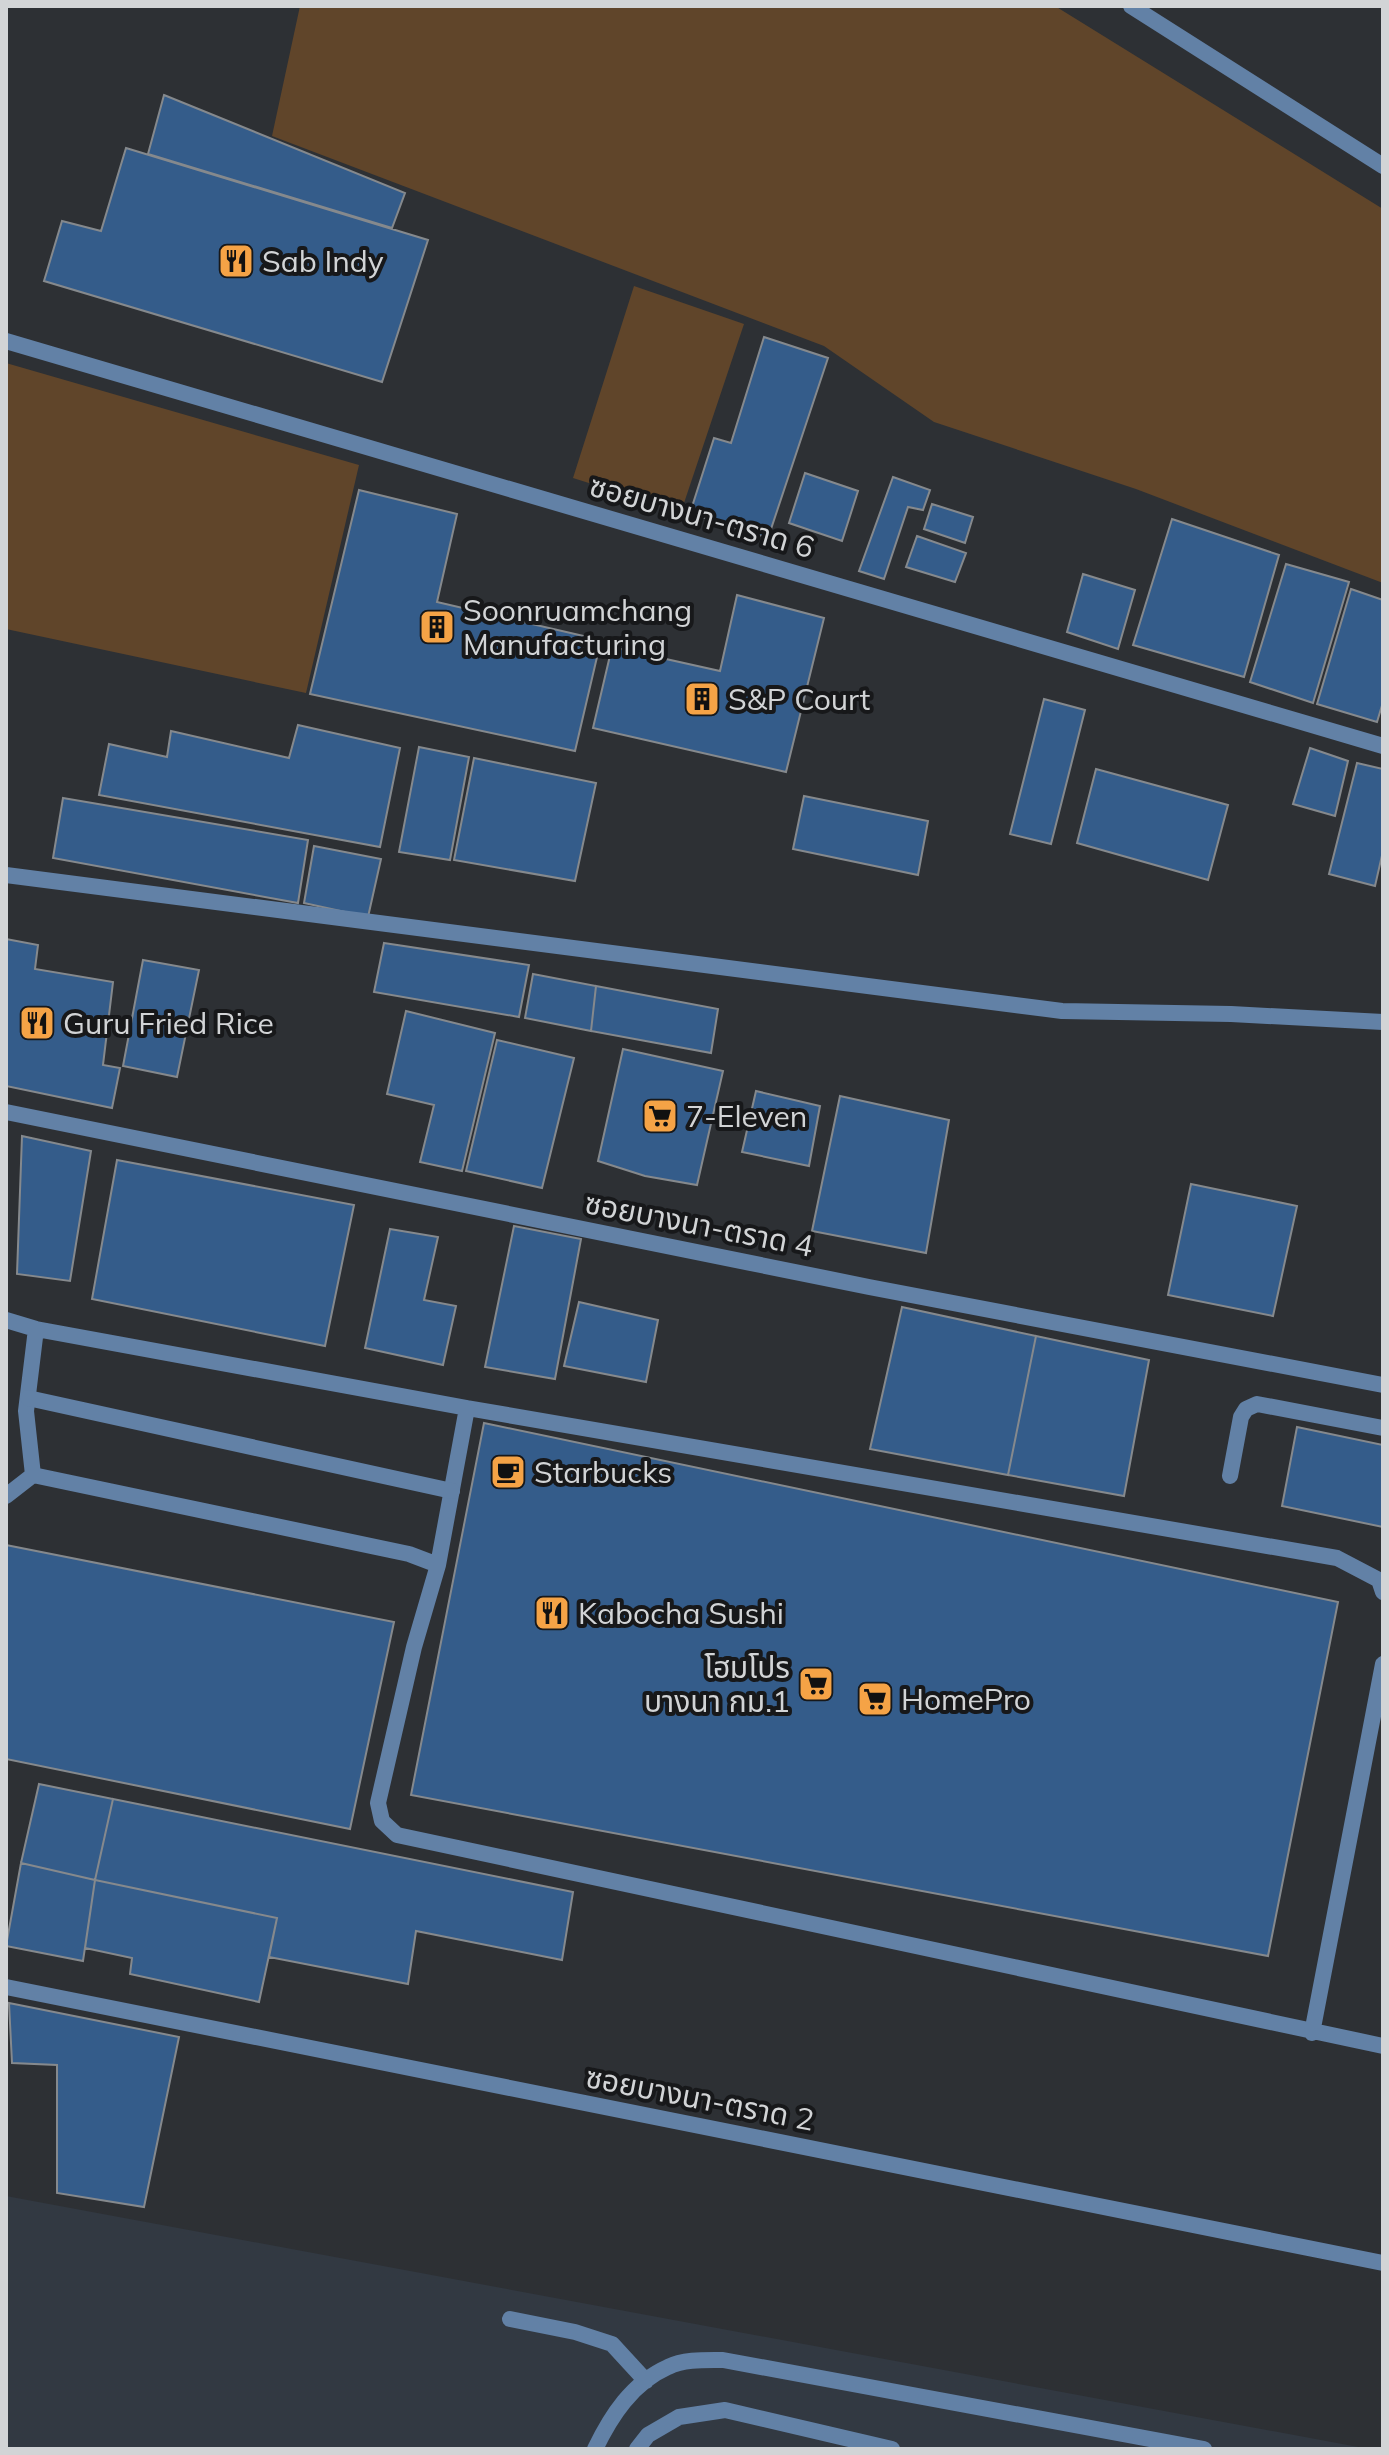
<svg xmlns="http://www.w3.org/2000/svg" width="1389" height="2455" font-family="Mulish,'Noto Sans Thai',sans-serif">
<rect width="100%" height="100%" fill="#2d3034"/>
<path fill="#323942" d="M6,2196L1369,2449H6Z"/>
<path fill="#60452a" d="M300,6H1055L1383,209V583L1136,489L934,422L824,346L272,136Z
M634,286L744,324L681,512L573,478Z
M6,363L359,465L306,693L6,629Z"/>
<path fill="#345c8a" stroke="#85898d" stroke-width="2" d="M164,95L405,193L392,228L148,154Z
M126,148L428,240L382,382L44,281L62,221L101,231Z
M764,337L828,358L768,538L690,513L714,438L731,443Z
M805,473L858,491L842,541L789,523Z
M893,477L930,490L923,510L908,507L884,579L859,571Z
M359,490L457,514L437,602L601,640L575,751L310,694Z
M932,504L973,517L965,543L924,529Z
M1172,519L1279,555L1244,677L1133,645Z
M917,536L966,553L955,582L906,567Z
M1286,564L1349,582L1313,703L1250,682Z
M1083,574L1135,590L1118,649L1067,632Z
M1351,589L1383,600V702L1377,722L1317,704Z
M737,595L824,618L786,772L593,728L612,647L720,671Z
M1044,699L1085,710L1051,844L1010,834Z
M298,725L400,748L380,847L99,795L109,744L167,757L171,731L289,758Z
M419,747L469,757L450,860L399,852Z
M1310,748L1348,761L1335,816L1293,804Z
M474,758L596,783L575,881L454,860Z
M1357,763L1383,769V851L1375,886L1329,874Z
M1096,769L1228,805L1208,880L1077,843Z
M804,796L928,821L918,875L793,849Z
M63,798L308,840L298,903L53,858Z
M314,846L381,859L368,917L304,903Z
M6,939L38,945L35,969L113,982L103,1065L120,1068L112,1108L6,1086Z
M384,943L529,965L519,1017L374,992Z
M143,960L199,970L177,1077L123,1066Z
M533,974L596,986L591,1031L525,1018Z
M596,986L718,1009L711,1053L591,1031Z
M406,1011L495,1033L462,1171L420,1162L434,1105L387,1094Z
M497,1040L574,1058L542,1188L466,1171Z
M623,1049L723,1071L697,1185L645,1176L598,1161Z
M756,1091L820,1106L809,1166L742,1152Z
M840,1096L949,1120L926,1253L812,1231Z
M22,1136L91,1151L70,1281L17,1274Z
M117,1160L354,1205L325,1346L92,1299Z
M1191,1184L1297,1206L1273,1316L1168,1295Z
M514,1226L581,1239L555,1379L485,1367Z
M390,1229L438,1237L424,1300L456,1306L443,1365L365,1348Z
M579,1302L658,1320L646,1382L564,1366Z
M902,1307L1036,1336L1008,1475L870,1449Z
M1036,1336L1149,1360L1124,1496L1008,1475Z
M484,1423L1338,1602L1268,1956L411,1795Z
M1297,1427L1383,1445V1527L1282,1506Z
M6,1545L394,1622L350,1829L6,1759Z
M39,1784L113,1799L95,1880L21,1863Z
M113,1799L573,1892L562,1960L416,1931L408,1984L269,1957L277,1918L95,1880Z
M21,1863L95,1880L83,1961L6,1946Z
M95,1880L277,1918L259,2002L130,1974L132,1958L85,1948Z
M9,2003L179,2037L144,2207L57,2193V2065L12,2063Z"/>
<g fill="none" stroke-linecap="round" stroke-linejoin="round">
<path stroke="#6281a6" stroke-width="16" d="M6,875L1062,1011L1231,1014L1383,1022
M6,1320L36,1329L467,1408L1337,1558L1379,1580L1383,1592
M467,1408L438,1565L414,1647L378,1803L382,1821L397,1835L1383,2046
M33,1475L26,1411L36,1329
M1230,1476L1241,1417L1246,1409L1257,1404L1383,1428
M6,1496L33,1475L409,1554L438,1565
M1312,2033L1383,1664
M510,2319L575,2332L612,2344L646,2381
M595,2449C611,2416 632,2383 668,2367C684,2359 705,2360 723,2360L1204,2449
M637,2449L648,2435L679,2417L725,2410L892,2449"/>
<path stroke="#6281a6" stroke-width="16" d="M1131,6L1383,166
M6,341L1383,746
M6,1112L869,1287L1383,1385
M28,1398L452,1491
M6,1987L1383,2263"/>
</g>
<defs>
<symbol id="restaurant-square" viewBox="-11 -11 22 22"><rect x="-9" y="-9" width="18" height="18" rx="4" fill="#f5a346" stroke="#17181a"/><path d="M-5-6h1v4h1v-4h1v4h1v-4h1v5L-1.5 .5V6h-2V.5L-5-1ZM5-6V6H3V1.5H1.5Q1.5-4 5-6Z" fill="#111"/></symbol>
<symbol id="building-square" viewBox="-11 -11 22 22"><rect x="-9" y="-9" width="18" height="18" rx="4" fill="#f5a346" stroke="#17181a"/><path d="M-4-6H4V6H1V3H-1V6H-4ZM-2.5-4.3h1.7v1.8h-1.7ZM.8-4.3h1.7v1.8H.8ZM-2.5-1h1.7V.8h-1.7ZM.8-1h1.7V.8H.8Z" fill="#111"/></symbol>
<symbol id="supermarket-square" viewBox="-11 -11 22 22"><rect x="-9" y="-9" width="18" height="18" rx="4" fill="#f5a346" stroke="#17181a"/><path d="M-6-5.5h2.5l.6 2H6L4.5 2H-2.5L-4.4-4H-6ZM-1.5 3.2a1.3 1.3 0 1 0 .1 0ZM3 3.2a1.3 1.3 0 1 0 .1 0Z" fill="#111"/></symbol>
<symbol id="cafe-square" viewBox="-11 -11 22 22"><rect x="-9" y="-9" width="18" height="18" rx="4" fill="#f5a346" stroke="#17181a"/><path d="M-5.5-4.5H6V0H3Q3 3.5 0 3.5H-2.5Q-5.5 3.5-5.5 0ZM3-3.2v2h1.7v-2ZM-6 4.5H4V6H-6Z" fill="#111"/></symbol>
</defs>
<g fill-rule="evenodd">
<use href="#restaurant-square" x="216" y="241" width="40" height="40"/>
<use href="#building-square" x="417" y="607" width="40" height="40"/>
<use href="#building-square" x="682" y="679" width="40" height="40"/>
<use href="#restaurant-square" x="17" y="1003" width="40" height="40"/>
<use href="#supermarket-square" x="640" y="1096" width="40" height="40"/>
<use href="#cafe-square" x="488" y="1452" width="40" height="40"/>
<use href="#restaurant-square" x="532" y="1593" width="40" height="40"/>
<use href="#supermarket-square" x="796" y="1664" width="40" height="40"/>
<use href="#supermarket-square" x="855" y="1679" width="40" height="40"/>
</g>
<g text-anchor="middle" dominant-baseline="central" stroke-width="8" stroke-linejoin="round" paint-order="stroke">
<g font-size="30" fill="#d2d4d6" stroke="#17181a" text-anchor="start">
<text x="262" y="261">Sab Indy</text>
<text x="463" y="610">Soonruamchang<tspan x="463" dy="34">Manufacturing</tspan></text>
<text x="728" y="699">S&amp;P Court</text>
<text x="63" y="1023">Guru Fried Rice</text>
<text x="686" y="1116">7-Eleven</text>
<text x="534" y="1472">Starbucks</text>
<text x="578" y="1613">Kabocha Sushi</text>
<text x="790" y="1667" text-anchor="end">โฮมโปร<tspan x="790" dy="34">บางนา กม.1</tspan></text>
<text x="901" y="1699">HomePro</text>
</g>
<g font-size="30" fill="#d2d4d6" stroke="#17181a">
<text transform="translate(702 516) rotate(16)">ซอยบางนา-ตราด 6</text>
<text transform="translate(699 1224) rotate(11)">ซอยบางนา-ตราด 4</text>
<text transform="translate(700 2098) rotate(11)">ซอยบางนา-ตราด 2</text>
</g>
</g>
<rect width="1389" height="2455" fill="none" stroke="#d2d4d6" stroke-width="16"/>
</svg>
